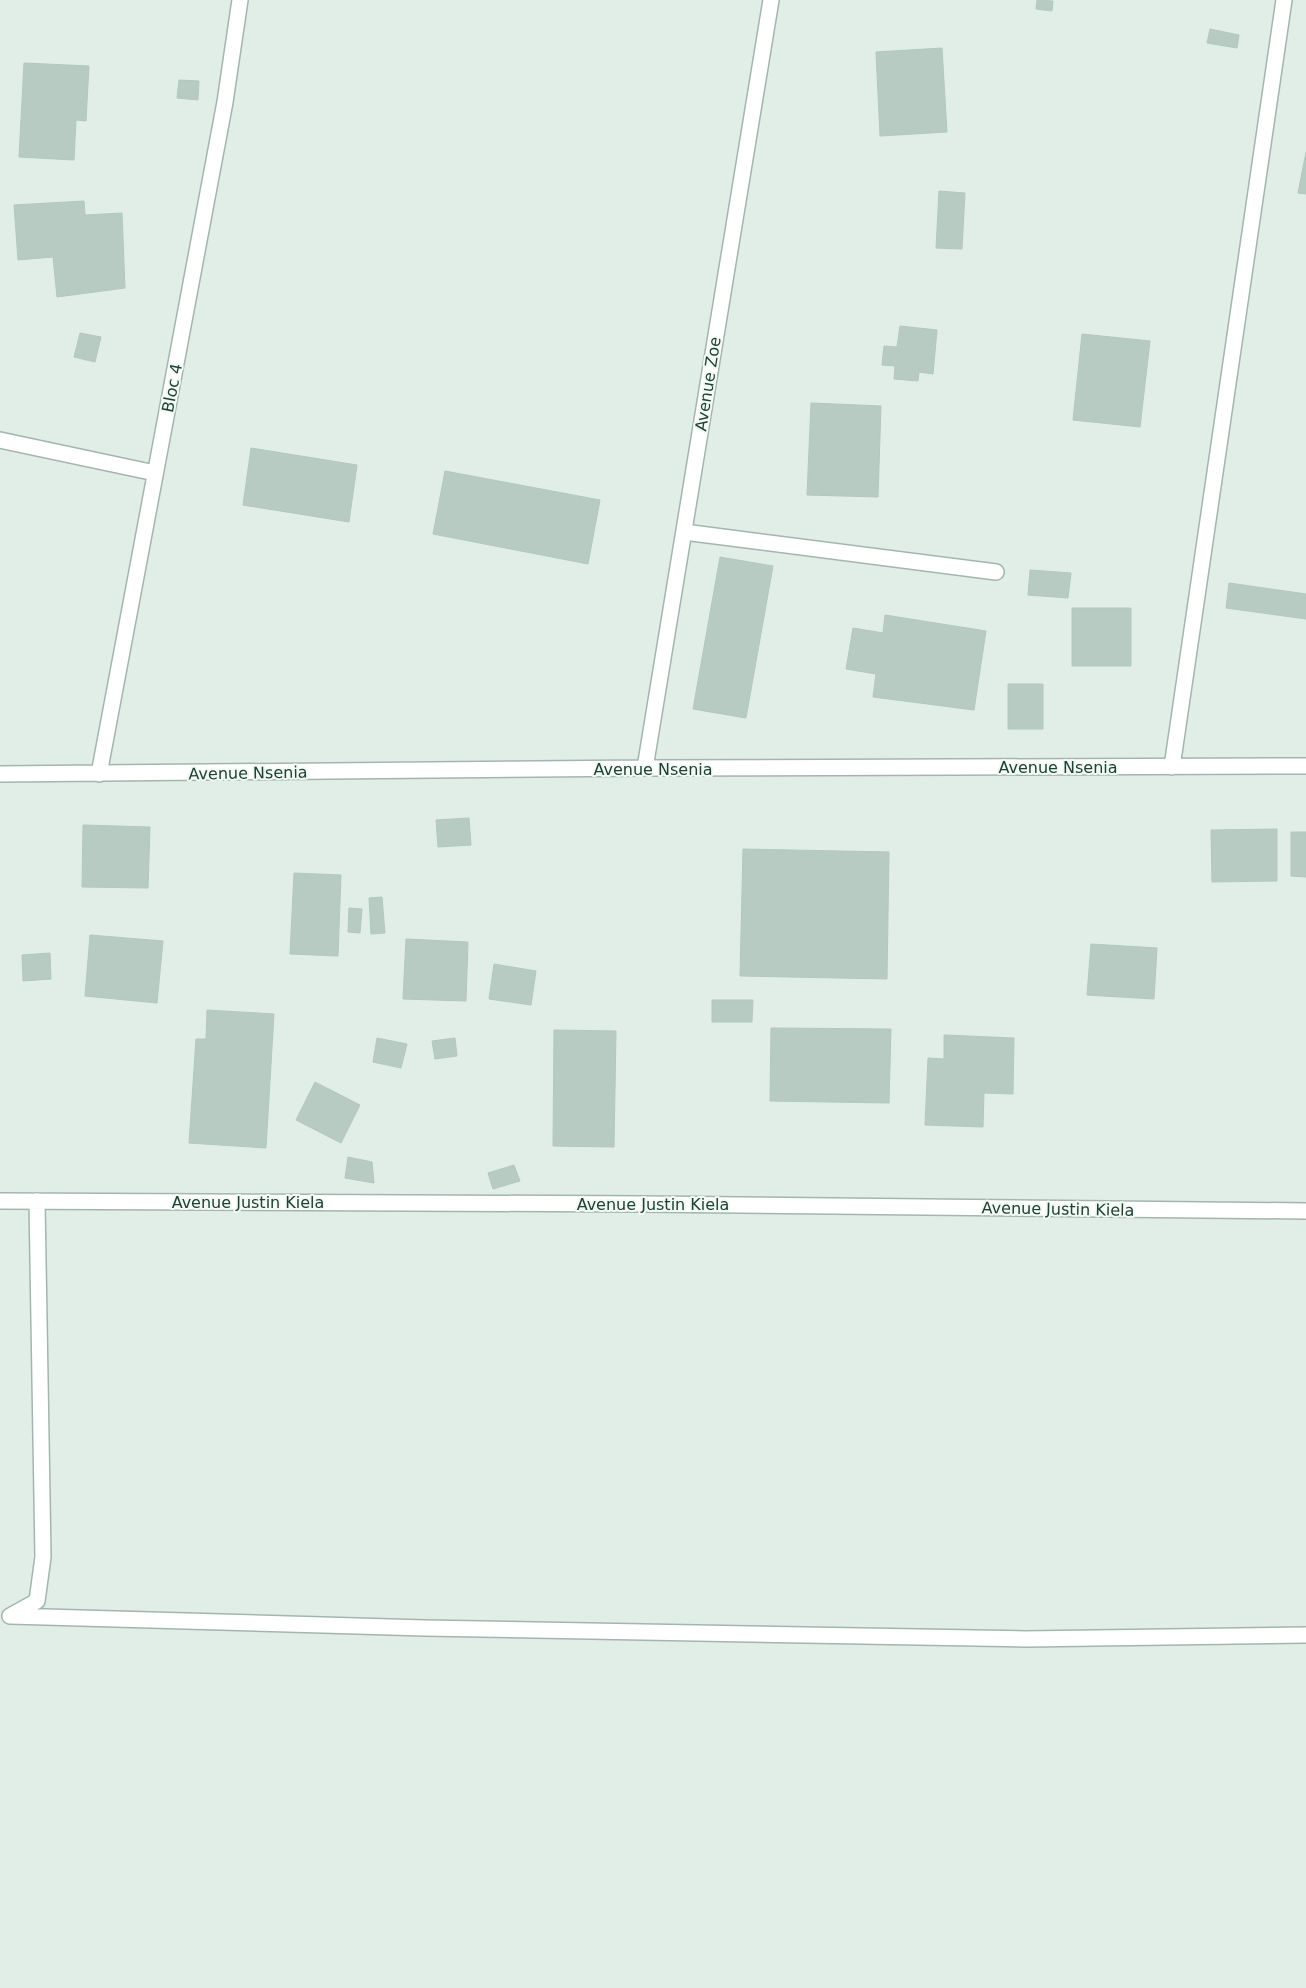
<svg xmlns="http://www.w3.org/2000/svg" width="1306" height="1988" font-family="'DejaVu Sans',sans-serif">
<rect width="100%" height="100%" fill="#e1ede7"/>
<path fill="#b8cbc3" stroke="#b2c8be" d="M1037,0L1053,1L1052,11L1036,9Z
M1210,29L1239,35L1237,48L1207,43Z
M942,48L947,132L880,136L876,52Z
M24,63L89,66L86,121L76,120L74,160L19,157Z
M179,80L199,81L198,100L177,98Z
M1306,152V194L1298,193Z
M939,191L965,193L962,249L936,248Z
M84,201L85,215L122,213L125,288L57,297L53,257L18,260L14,205Z
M900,326L937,330L933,374L919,372L918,381L894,379L895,366L882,365L884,346L897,347Z
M80,333L101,337L95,362L74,357Z
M1082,334L1150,341L1140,427L1073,420Z
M811,403L881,406L878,497L807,495Z
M251,448L357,465L349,522L243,505Z
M445,471L600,500L588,564L433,534Z
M720,557L773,566L746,718L693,709Z
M1030,570L1071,573L1068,598L1028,595Z
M1229,583L1306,594V619L1226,608Z
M1072,608H1131V666H1072Z
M885,615L986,631L974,710L873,697L876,674L846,669L853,628L883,633Z
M1008,684H1043V729H1008Z
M469,818L471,845L438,847L436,820Z
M83,825L150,827L148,888L82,887Z
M1277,829V881L1212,882L1211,830Z
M1291,832H1306V877L1291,876Z
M743,849L889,852L887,979L740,976Z
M294,873L341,875L338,956L290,954Z
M382,897L385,933L371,934L369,898Z
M349,908L362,909L360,933L348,932Z
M90,935L163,941L157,1003L85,996Z
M406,939L468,942L466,1001L403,999Z
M1091,944L1157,948L1154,999L1087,995Z
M50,953L51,979L23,981L22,955Z
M494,964L536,971L531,1005L489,999Z
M712,1000H753L752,1022H712Z
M207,1010L274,1014L266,1148L189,1143L196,1039H206Z
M771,1028L891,1029L889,1103L770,1101Z
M554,1030L616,1031L614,1147L553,1146Z
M944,1035L1014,1038L1013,1094L984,1093L983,1127L925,1125L928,1058L944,1059Z
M377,1038L407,1044L401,1068L373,1062Z
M455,1038L457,1056L435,1059L432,1041Z
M315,1082L360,1105L341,1143L296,1120Z
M348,1157L372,1162L374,1183L345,1178Z
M514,1165L520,1181L493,1189L488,1173Z"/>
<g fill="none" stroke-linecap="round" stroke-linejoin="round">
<defs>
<path id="street" d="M0,440L155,473
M684,532L996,572
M1172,767L1284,0
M645,768L771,0
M0,774L645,768L1306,766
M99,774L225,102L240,0
M0,1201L644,1204L1306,1211
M10,1616L425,1628L1025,1639L1306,1635
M10,1616L37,1601L43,1557L37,1201"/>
</defs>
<use href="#street" stroke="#a3b6ae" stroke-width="18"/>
<use href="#street" stroke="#fff" stroke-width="15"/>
</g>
<g text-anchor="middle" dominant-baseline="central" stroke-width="4" stroke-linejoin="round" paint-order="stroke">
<g font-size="16" fill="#1f4035" stroke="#f2f9f5">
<text transform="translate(708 384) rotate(-81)">Avenue Zoe</text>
<text transform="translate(172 388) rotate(-79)">Bloc 4</text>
<text x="1058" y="767">Avenue Nsenia</text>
<text x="653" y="769">Avenue Nsenia</text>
<text transform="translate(248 773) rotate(-1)">Avenue Nsenia</text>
<text x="248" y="1202">Avenue Justin Kiela</text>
<text x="653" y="1204">Avenue Justin Kiela</text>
<text transform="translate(1058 1209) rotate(1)">Avenue Justin Kiela</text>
</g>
</g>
</svg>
